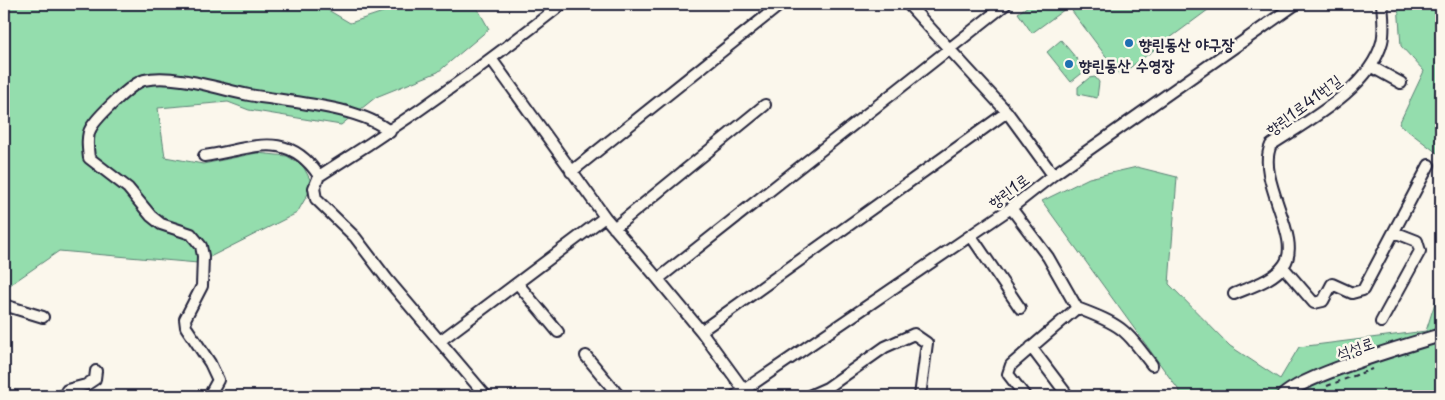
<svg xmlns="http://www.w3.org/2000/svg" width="1445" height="400" font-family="'Playpen Sans','Poor Story',sans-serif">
<rect width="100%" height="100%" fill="#fbf7ec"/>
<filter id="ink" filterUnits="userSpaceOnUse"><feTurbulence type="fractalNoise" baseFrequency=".02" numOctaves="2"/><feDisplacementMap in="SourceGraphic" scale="10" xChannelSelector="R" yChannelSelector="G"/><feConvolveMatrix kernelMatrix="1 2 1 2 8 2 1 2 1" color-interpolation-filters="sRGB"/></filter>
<g filter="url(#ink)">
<path fill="#94ddad" stroke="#5b8074" d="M4,4H318L350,23L407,4H475L489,29L438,72L376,97L341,125L249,110L228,102L158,108L165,157L203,164L257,153L287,156L303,166L313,185L297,213L198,263L59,251L4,289Z
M1031,4H1072L1032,33L1018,13Z
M1082,4H1216L1120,75L1072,11Z
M1398,4H1441V156L1399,124L1424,71L1401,46Z
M1061,40L1086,70L1071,82L1047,52Z
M1095,77L1099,82L1097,98L1078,94V87L1089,78Z
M1137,167L1177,177L1169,284L1230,346L1280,379L1299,347L1426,331L1441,284L1439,216L1441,212V396H1183L1042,201L1089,178Z"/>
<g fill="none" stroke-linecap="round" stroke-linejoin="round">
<defs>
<path id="minor" d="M908,4L1007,112L1053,175
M492,60L605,217L658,279
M1372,67L1401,83
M204,156C249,150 287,127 319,176
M571,172L781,4
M1011,208L1048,257L1077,308L1011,365L1008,374L1025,396
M614,228L765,105
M971,236L1020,308
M1283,267L1314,303L1323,301L1332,284L1352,293L1363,290L1429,165
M518,284L558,332
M1234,294C1250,287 1274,280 1284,265C1304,239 1255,179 1271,145C1309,120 1370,88 1382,42C1385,30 1383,16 1382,4
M4,305L43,317
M1077,308C1122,325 1124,328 1152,365
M1381,322L1420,251L1417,241L1394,232
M701,331L1007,112
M440,341L605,217
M1031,347L1068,396
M586,356L619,396
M64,396L67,390L86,385L95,379L96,371
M209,396L218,380L210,363L186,327L185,319L202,286L203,256L201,246L191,234L161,224L151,216L128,188L89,158C88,149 86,136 91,128C97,117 132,83 144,80C173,73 219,89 249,95C287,102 361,106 390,132
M486,396L387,279L355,237L316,199L314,188L319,176C404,123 484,66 562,4
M735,396L1011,208L1053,175L1296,4
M751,396L744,390L701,331L658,279L1006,4
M809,396L827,388L885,347L914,334L927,343L920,396"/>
<path id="tertiary" d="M1283,396C1304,375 1408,345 1441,335"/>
</defs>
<use href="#minor" stroke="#22223b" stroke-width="14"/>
<use href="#tertiary" stroke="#22223b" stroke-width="16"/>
<path stroke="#22223b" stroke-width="2" stroke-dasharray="5 4" stroke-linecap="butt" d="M1327,386L1372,369"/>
<use href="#minor" stroke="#fbf7ec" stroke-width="10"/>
<use href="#tertiary" stroke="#fbf7ec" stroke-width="12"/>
</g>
</g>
<g fill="#1f6fb2" stroke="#fbf7ec" stroke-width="2">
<circle cx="1129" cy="43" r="5"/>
<circle cx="1069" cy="64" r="5"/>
</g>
<g text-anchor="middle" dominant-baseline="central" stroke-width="5" stroke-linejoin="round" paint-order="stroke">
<g font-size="16" font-weight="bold" fill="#22223b" stroke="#fbf7ec" text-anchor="start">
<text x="1139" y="43">향린동산 야구장</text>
<text x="1079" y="64">향린동산 수영장</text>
</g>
<g font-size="16" fill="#22223b" stroke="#fbf7ec">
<text transform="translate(1303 104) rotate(-37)">향린1로41번길</text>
<text transform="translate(1008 190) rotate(-37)">향린1로</text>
<text transform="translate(1355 347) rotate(-19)">석성로</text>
</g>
</g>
<rect width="1445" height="400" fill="none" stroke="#fbf7ec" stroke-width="20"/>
<rect x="10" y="10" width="1425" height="380" fill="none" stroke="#22223b" stroke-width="2" filter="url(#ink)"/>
</svg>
